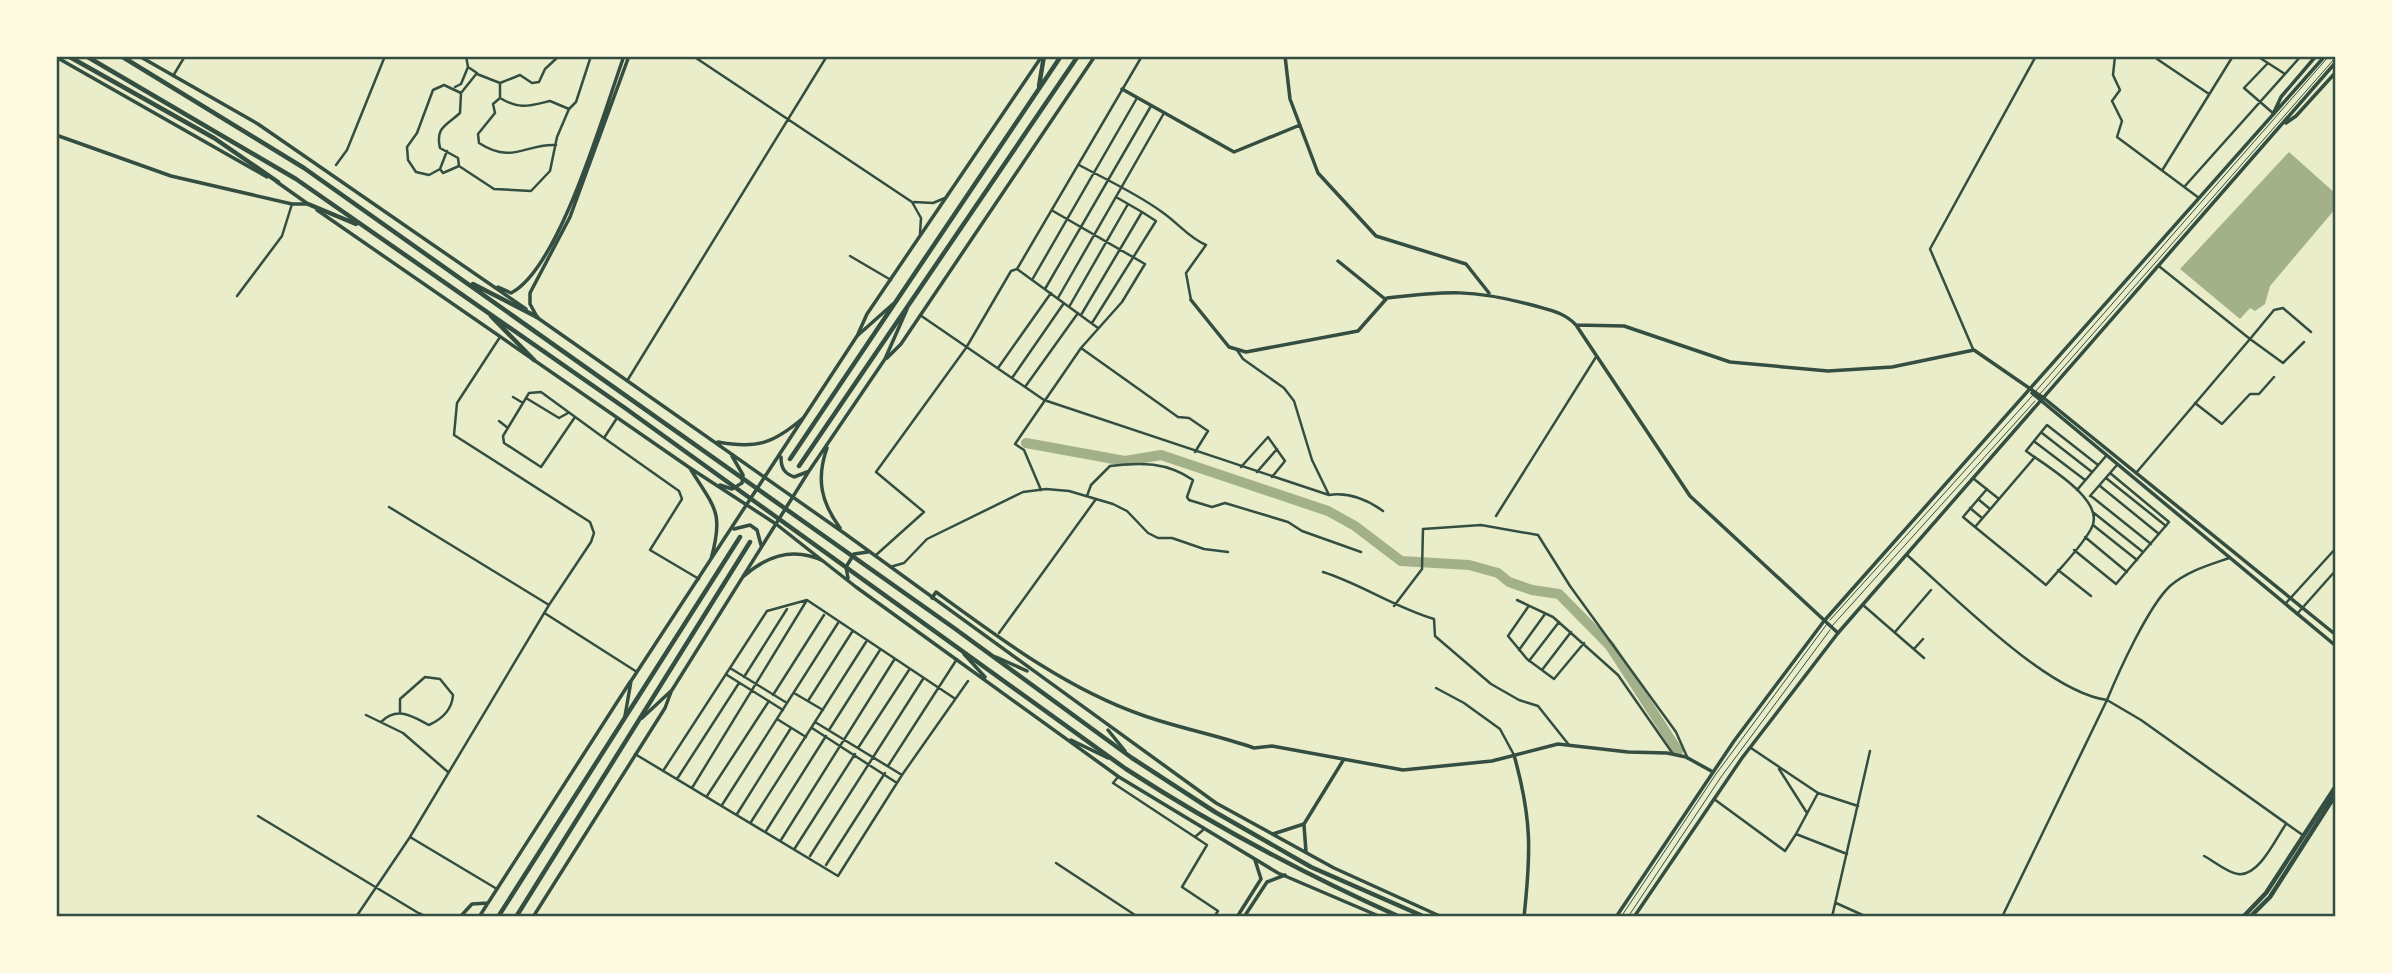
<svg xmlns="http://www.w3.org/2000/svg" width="2392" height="973" font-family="Poppins,sans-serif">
<rect width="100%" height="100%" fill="#e9edc9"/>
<path fill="#a3b18a" d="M2289,152L2336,194V208L2270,286L2265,304L2255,311L2250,308L2240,319L2180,269Z"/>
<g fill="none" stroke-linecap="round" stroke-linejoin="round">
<path stroke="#a3b18a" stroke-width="10" d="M1026,443L1125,461L1161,455L1328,511L1355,526L1401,561L1469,565L1498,573L1509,582L1532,590L1559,594L1610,646L1678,751"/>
<path stroke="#344e41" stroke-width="1" d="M2036,391L2329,56
M2040,394L2336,57
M1830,620L2033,395
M1832,626L2035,401
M1621,917L1716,774L1827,624
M1628,917L1721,777L1830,630"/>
<path stroke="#344e41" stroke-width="2.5" d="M466,56L468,67L477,73L461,93L460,113C447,125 435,127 440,148L458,158L459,166L494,189L531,191L550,171L557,137L569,109L576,102L591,56
M693,56L912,202L921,218L920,234
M2115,56L2113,75L2120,90L2112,101L2122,121L2117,137L2199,198
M2257,56L2285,74
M2157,59L2209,94
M2268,63L2244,88L2274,114
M477,74L500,83L520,75L532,83L539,82L545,69L559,56
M173,76L185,56
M500,83V98C520,110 529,106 550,101L569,109
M455,87L461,84L468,67
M500,98L493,104L495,113L478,134L479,143C513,165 526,143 556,145
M447,151L440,169L429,175L416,172L408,160L407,147L417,133L433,90L444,85L461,93
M336,165L347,150L385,56
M1079,165C1107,180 1136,193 1162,212C1178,223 1189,238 1206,245L1186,273L1191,300
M440,169L443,173L459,166
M2163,169L2233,56
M2185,186L2301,56
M914,202L933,203L945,198
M850,256L891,280
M2160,267L2250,339L2274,310L2283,308L2311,332
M1017,269L1098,328
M1032,280L1137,98
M1045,289L1151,106
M237,296L282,236L292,204
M1058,298L1164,113
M1069,307L1128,204
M920,315L1044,400L1329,495C1349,492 1366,499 1383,511
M1081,315L1142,212L1116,197
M1092,323L1156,221L1142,212
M500,337L457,403L454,435L590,522L594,533L591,542L549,605
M1081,348L1178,417L1189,418L1208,431L1195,452
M1973,349L1930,249L2036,56
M1237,350L1243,359L1284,388L1294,401L1312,460L1329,495
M998,368L1051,293
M1012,378L1064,303
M627,381L827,56
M1025,387L1078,313
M513,397L523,403
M526,398L559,418L568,413
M2195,403L2222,424L2250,394H2259L2274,377
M575,417L541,467L504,443L503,436L529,393L541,392L604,438
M617,418L604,438L679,491L682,499L650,550L699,579
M499,421L508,428
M2042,433L2092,472
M2035,442L2085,480
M2035,457L1975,527L2046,585C2061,567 2080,549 2091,529C2108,501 2046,466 2026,451L2047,425L2098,465
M1241,467L1268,437L1285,461L1272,477
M1257,472L1277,449
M2136,473L2250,339L2283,363L2304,342
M2106,478L2166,526
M1974,479L1999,499
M2100,486L2159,534
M1041,490L1024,450L1015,444L1081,348L1122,302L1145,264L1053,211
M2077,490L2106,456
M1087,496L1091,485L1110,466C1141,462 1167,462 1193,480L1187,497L1189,500L1212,507L1225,503L1288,522L1302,531L1361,552
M2090,496L2117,465
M2091,496L2151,544
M1978,499L1990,509
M1970,508L1982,518
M2094,513L2143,552
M1496,516L1596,357
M2093,525L2137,560
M1975,527L1963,517L1987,489
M2085,537L2127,572
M2074,550L2116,584L2169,522L2110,473
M876,555L924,512L876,472L966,348L1011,271L1017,269L1142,56
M1907,555C1955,597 2047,692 2107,700C2119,671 2148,607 2170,586C2187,571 2209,565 2229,558
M890,567L904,563L927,539L1023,492L1046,489L1069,491L1113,504L1127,511L1148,533L1158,538H1172L1204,549L1228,552
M2058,570L2091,596
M1323,572C1361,584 1394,607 1434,619L1435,636L1491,684L1519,700L1538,706L1569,745
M1517,600L1553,617L1618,675L1673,754
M2286,603L2336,548
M1863,605L1924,658
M1394,606L1422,569L1423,529L1481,525L1538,535L1570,586L1676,732L1688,759
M1528,607L1508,636L1527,659L1554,679L1584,643
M546,614L637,672
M2297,614L2336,570
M1895,632L1931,590
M999,633L1096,499
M1914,649L1923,639
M1519,650L1545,614
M1529,661L1559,622
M730,668L787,703
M1542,670L1571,632
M727,675L783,710
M744,677L787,609
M1436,688L1464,703L1500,729L1514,755
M794,693L823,710
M773,695L824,615
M808,701L852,632
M366,715L403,733L448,772
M777,719L806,737
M381,722C397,706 412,716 429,725C442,719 452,710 453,695L440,679L425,677L400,699V712
M815,722L902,775
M812,728L897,783
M829,730L880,650
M858,748L909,670
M1751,748L1818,793L1858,806
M635,754L838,876L902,775L968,681
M888,766L957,659
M1779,769L1807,813
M663,771L767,611L807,600L954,698
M1118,777L1113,783L1207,845L1182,887L1218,911L1214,917
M677,779L739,683
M692,788L807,600
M1818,793L1796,834L1847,854
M707,796L769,701
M1714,799L1785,851L1796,834
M722,805L838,623
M737,814L791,728
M258,816L420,914
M751,822L866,642
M766,831L826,736
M410,837L497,889
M1195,837L1203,830
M781,840L894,660
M795,848L855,754
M810,856L923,679
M2204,856C2214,861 2227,873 2238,874C2259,877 2276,838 2286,824
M1056,863L1138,917
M826,865L885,773
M1836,903L1867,917
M356,917L410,837L549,605L389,507
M1832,917L1870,751
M2002,917L2107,700L2141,720L2304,836"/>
<path stroke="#344e41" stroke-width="3.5" d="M1285,56L1290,99L1318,173L1376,236L1466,264L1489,293
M1122,89L1234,152L1300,125
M56,135L171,176L292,204H306
M1338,261L1385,299
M1191,300L1229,347L1246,352L1358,331L1387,298C1448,291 1472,289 1532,305C1549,310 1564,312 1576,325L1690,496L1838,633
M1576,325L1624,326L1730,362L1828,371L1892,367L1974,350L2045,399L2336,635
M858,334L867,314L1042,56
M887,358L901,344L1095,56
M2032,393L2336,646
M932,598L936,592C999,638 1067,689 1142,715C1178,728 1217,735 1254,748L1272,746L1403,770L1492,761L1558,744L1628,752L1667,753L1686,757L1713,772
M1514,755C1532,819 1531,852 1524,917
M1304,825L1306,852
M1273,834L1304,824L1344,759
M420,914L426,917
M460,917L472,904L488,903
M479,917L630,682
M533,917L665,708L671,692
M1237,917L1261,879L1255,860
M1244,917L1267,882L1285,875"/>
<path stroke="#344e41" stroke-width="3.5" d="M139,56L258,124L526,309
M56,57L267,177
M2274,112L2281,97L2316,56
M2286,123L2296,116L2336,72
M277,182L308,204
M317,210L690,468L776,524L856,587L1119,777L1278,873L1381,917
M498,287L511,293C560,268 604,111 624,56
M536,315L530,304V293L570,217L629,56
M535,316L844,533L1216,803L1334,868L1442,917
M718,442C756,449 773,444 803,418
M827,448C816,479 821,502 840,528
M781,457C781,468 784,473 794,477L807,472
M691,470C715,508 724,513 711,559
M720,485L732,489L742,483L743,475L732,456
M734,529L750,525L757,530L761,545
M744,576C768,555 794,547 823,561
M848,578L846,567L854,554L868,552
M964,654L985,677
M996,657L1027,671
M625,716L631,681L857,336L893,304
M642,718L672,690L809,471L885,359L907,309
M1108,730L1125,751
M1071,740L1108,758
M1616,917L1734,741L1824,621L2325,56
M1634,917L1742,758L1838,633L2336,62"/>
<path stroke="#344e41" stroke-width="4.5" d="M2243,917L2266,893L2336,786
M2250,917L2270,897L2336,794"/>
<path stroke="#344e41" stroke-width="4.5" d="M68,56L214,138L278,182
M86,56L296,179L625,408L1126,769C1214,826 1304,874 1400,917
M121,56L304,168L954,628L1132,758L1215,812L1311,867L1425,917
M1039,86L1044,56
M308,204L356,224
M473,284L537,317
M491,316L534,360
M790,459L1061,56
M799,466L1078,56
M498,917L740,537
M516,917L750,542"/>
</g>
<rect width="2392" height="973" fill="none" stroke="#fefae0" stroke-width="116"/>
<rect x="58" y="58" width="2276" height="857" fill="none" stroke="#344e41" stroke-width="2.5"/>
</svg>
